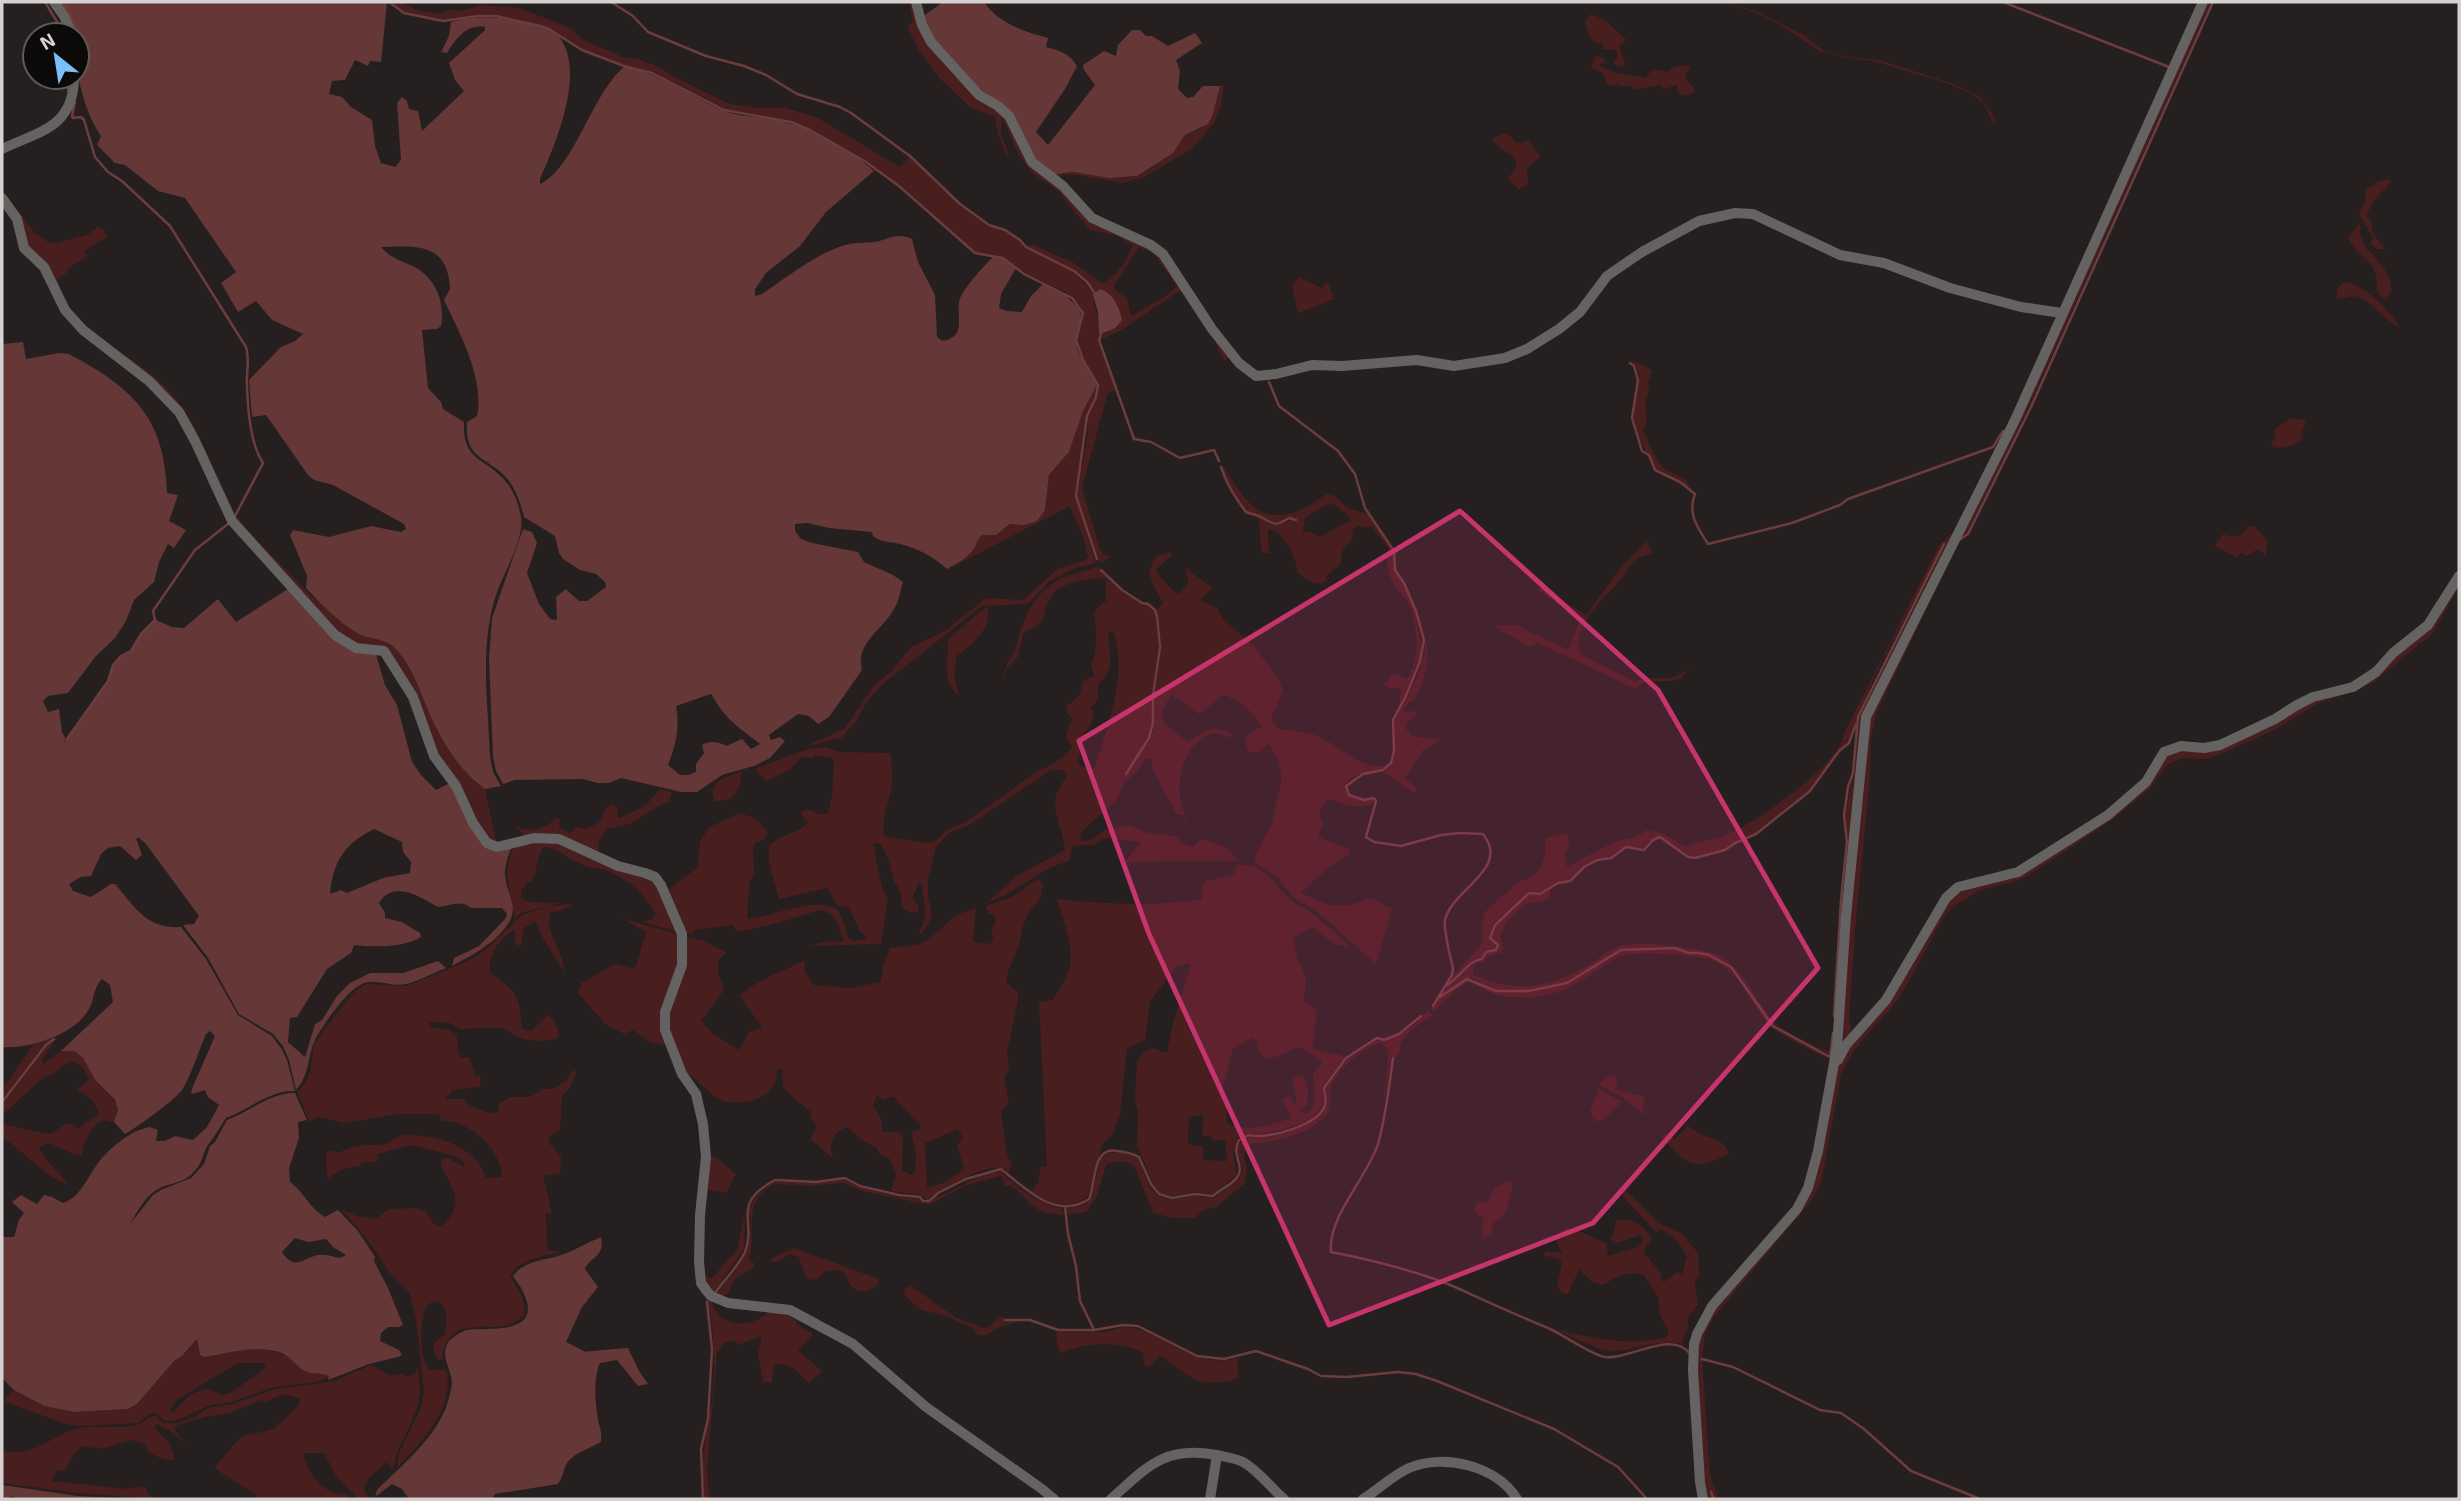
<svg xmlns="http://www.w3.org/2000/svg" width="2461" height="1501" font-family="'Exo 2',sans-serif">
<rect width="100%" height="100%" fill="#251f1f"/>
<path fill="#481e1f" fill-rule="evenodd" d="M390,2H401L416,10L441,14L450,9L460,11L482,5L520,8L568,27L585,41L623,57L638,59L659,67L677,78L730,104L760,108H786L816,117L900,167L909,157L959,205L988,226L1004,231L1019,240L1025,248L1074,272L1094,294V305L1098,317V340L1116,390L1108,393L1082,487L1100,550L1103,554L1111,557L1100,563L1077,496L1087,438L1088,417L1097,397L1099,384L1084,360L1077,340L1084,313L1079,304L1065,292L1024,273L1004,257L976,252L900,185L866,162L811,129L774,118L724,109L653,72L624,65L583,49L550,29L540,25L496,15H478L443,20L405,12Z
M909,2H914L1076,205L1157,251L1233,357L1224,360C1218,352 1217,342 1211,334C1201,321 1192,307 1182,292L1176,293L1120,331L1100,340L1101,335L1107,333L1121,314L1109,294L1099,289L1095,292L1075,271L1026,246L1034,245L1074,263L1102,283C1117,278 1127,259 1133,245L1115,235L1090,230L1057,190L1032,173L1018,154L1005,123L1002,119L1001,134L1009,154L1006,155L998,134L995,117L970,107L939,78L918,49L907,26L913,22ZM1139,247L1153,253L1177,286L1166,296L1131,316L1127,299L1115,289L1114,285Z
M1721,2L1757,11L1807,37L1824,51L1850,57L1880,60L1954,84L1979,96L1993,115L1995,123H1993L1984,104L1974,95L1946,83L1873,61L1849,58L1819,51L1779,24L1759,14Z
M2206,2H2211L2029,406L1967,533L1959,540L1876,714L1871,739L1870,777L1855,931L1849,1019L1852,1034L1839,1048L1866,726L1987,481Z
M1591,14C1608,19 1614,30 1627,40L1619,45L1625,64L1624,67H1619L1613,63L1618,56L1616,50L1603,49V44C1590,43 1587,32 1585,21Z
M1595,56L1605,58L1604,64L1601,63L1600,66L1618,73L1645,78L1653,69L1668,72L1674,67L1688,65L1690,68C1680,85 1690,77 1695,91C1689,97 1684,97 1678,93L1677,85L1664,89L1660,85L1635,90L1631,86H1620L1618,83L1611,86L1607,84L1603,74L1591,67Z
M1224,85L1220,108L1215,122L1205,134L1190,150L1144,177L1123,183L1076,175H1064L1057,179L1050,175L1074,172L1125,178L1137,176L1173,153L1185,135L1202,128L1213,114L1220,86Z
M1507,133L1517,143L1525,142L1527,139L1541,156L1527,168L1528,184L1519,190L1508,178L1516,168V161C1509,152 1498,148 1493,141L1494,137Z
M2386,179L2392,181L2374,200L2366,216L2371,221L2372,232L2385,249H2377L2370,243L2373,238L2359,214L2366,199L2365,190L2379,181Z
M2,189L34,232L48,242L56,243L87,235L98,227L104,230L107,237L84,251L87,257L67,269L68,272L57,279C60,288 63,297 67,304C91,341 142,359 170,392C190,414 202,441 213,467L212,472L189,424L75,319L32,254L2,195Z
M2359,223L2361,228L2359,234L2363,238L2362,242L2384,268L2389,277L2392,290L2386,300L2377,293C2379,257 2360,262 2348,238Z
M1299,277L1322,288L1328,282L1334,299L1298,313L1292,286Z
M2343,282C2364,283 2389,310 2400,327C2384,322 2375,303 2358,297C2350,294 2344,300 2336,298L2338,288Z
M1631,362C1639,362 1647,365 1652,372L1648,382C1650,390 1648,392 1646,400C1644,411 1650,419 1643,429C1648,442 1653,455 1662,466C1671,477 1685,471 1692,490L1681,481L1656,468C1647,452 1637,439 1634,419C1631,400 1649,376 1631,362Z
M1097,385L1096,396L1086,416L1085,437L1075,496L1096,563L1073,569L1050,581L1028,604L982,606L883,684L868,700L855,723L841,738L804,747L844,729L875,684L891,672L911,647L945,631L983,600L989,598L1023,600L1057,569L1085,560L1088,557L1084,539L1070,506L954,566L974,549L977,539L982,534L996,535L1010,524L1024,525L1037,520L1045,510L1049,475L1069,452L1083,411Z
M2291,418L2306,420L2301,436L2304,439C2295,445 2284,449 2273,447L2271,442L2276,437L2274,430Z
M1997,447L1998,450L1984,480L1865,716L1844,915L1836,1047L1821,1114L1830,1059C1820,1056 1777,1033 1770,1026C1750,1004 1737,965 1705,958C1691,955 1630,951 1620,956C1598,968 1576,988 1551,994C1533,999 1505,999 1487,991C1480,989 1476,984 1468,982L1457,989L1434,1011L1430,1008L1452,989L1467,980H1472L1496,992H1530L1567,984L1622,951L1675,949L1688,953L1708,956L1726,965L1773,1026L1831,1057L1835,1025L1843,900L1849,849L1845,815L1854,773L1859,718L1945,545L1944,544L1876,673L1848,742L1838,750L1810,790L1755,833L1739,839L1724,849L1694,857L1689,856L1659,836L1653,839L1643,848L1626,846L1610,856L1596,859L1583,866L1569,880L1558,882L1540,893L1529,891L1493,924L1489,938L1496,945L1495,949L1485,951L1481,958C1467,960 1459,976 1447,984L1483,942L1482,924L1485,912L1518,882L1534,876L1540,868L1545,856V838L1568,833L1569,846L1564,855L1567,867L1614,842L1638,836L1647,830L1665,834L1685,847C1700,841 1717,840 1732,832C1759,820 1842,763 1844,733L1940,544L1954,532L1994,453V448Z
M1221,464C1245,496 1255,529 1303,509C1312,505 1319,498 1327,494L1335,496L1348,508L1368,514L1393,552L1394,570L1403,583L1415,611L1422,650L1405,695L1399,706L1401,688H1391L1383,684L1390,679V675L1395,674L1407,679C1419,658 1417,646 1415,625C1414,618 1414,614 1411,608C1396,582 1384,583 1388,548L1372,526L1366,528L1358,526L1352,530L1353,538L1343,550L1340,565L1326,576L1327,581C1315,588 1307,579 1297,572C1297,558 1283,529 1268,529L1269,553H1263C1258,541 1262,528 1257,516C1261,518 1264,521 1267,523C1277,529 1288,519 1296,519L1289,517C1277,525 1274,524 1263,517C1258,514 1252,513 1247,511C1236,496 1227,482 1221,464ZM1333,504L1349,516L1350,521L1319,537L1311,532H1303L1305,518L1326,505Z
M237,516L247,530C280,562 311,599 348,627C363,638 385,636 397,649C413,668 421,694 431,716C444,744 460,771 485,789L497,845L489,841L445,770L385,650L347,641L234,519Z
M2249,526H2254L2267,540L2266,556L2258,549L2247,556L2241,553L2236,557L2214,546L2223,534C2237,539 2241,537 2249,526Z
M1647,540L1653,554C1646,556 1638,556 1633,562C1629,565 1627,571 1624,576C1607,598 1571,622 1580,654L1634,681L1645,678H1672L1689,669L1681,678L1674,681L1644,682L1636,689L1538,643L1530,647L1494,626L1520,625L1523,629L1569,650L1580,619L1537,589L1542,587L1586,615C1599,598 1610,580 1624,564C1631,556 1641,550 1647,540Z
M1169,552L1172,555L1155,570L1170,588L1179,594L1188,584L1186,568L1212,588L1201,600L1217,608L1224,620L1253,645L1278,678L1283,690L1271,719L1279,729C1291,731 1306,731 1317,736C1343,747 1358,769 1386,766C1373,776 1357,769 1345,785L1349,796L1364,801L1374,799L1375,802C1358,812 1344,803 1326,799L1319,813L1323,825L1318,837L1349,849V855L1329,867L1301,892C1328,908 1341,910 1371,898L1392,909L1376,964L1319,913L1293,897L1278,878L1255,862V855L1272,824L1282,778L1277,758L1269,744L1257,753L1248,751L1245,740L1249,734L1261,727C1256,713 1238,700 1224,695L1199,714L1172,695C1151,721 1168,727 1189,742C1206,728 1212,725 1233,734V738C1226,736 1218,732 1211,734C1186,741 1175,779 1181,801C1182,809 1186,814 1187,823L1183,815H1177L1153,770L1151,758L1144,759C1140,770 1135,773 1127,780C1121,785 1121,794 1116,800C1105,811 1091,823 1080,834L1082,841L1090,840L1105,830L1128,825L1148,833L1176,836L1182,843L1193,847L1201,839L1226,847L1237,860L1242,861H1158L1124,863L1141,842L1105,838L1094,845L1072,846L1070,861C1039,868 1018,893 988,902L1016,876L1065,850C1064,833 1052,812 1056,795C1058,788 1064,782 1067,775L1063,770H1051L968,826L950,832L936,847L928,879V896L932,915L928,925L921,934L919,932C931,909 923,907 921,883L917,885L916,892L913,894V900L918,904L919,911L911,913L903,909L900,891L894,881L888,858L880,843L873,844L883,891L888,897L881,944L806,946L831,941L843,942C840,927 837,913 820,910L771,925L736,932L733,925L695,930L691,935L685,933L667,891L697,868L700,842L709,827L741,813L756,819L767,830V837L762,841L755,842L753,849L754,876L750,880C750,893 746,906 748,919C774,916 815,895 838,910L845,925L848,937L855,941L868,939L859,930L849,907L838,906L827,888L779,899L769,863V845C780,835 798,834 809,822L801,815V812L808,809L821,815L828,813L832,796L834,763L832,758L815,755L812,758L801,757L790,770L766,781L755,769L805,750L825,747L840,752L891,753C891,759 893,782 892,786C888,804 882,817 884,836L926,843L934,842L947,830L966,822L1038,771L1053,764L1067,754L1072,747C1063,734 1068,732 1072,719L1067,713V705C1077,700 1082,693 1082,682L1094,676L1091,665C1098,649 1097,630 1094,613L1098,607L1106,601V578C1075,580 1047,583 1044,618L1036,627L1023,633L1018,657L1007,668L1004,680C1004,662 1013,658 1017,644C1023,616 1038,586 1067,576C1077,572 1088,571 1098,566L1106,578L1121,591L1141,604L1148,605L1154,611L1156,616L1158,647L1152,696V723L1148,737L1124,777L1151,738L1155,723V696L1161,646L1157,610L1163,603L1154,587L1149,572L1156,556ZM1113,631C1128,672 1109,719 1098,759L1094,768L1089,770L1078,764L1084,733L1091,725L1094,714L1091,708L1098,700V684C1115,671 1110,654 1108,634Z
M2459,580V586L2433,633L2374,682L2353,692L2319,703L2276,729L2226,752L2206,759L2182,758L2167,765L2150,788L2113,819L2067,850L2028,876L2013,882L1978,891L1954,906L1946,914C1929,941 1917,970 1900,996C1881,1024 1853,1043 1841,1075L1821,1184L1814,1197L1713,1318L1705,1334L1702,1359L1710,1475L1719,1499H1715L1711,1492L1714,1499H1706L1696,1345L1702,1325L1799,1210L1834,1076L1842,1057L1948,900L1959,889L1995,881L2110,817L2165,754L2181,748L2204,751L2298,707L2354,689L2430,627Z
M987,608C993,629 971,645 957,656L954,676L959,696C940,680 949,661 948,639L983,609Z
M1426,640C1431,659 1424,684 1414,701H1410L1403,710L1407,713L1412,710L1417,714L1406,723V729L1413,737L1443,739L1423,750L1405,778L1418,790L1413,793L1384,772C1403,759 1390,740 1395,722C1398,713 1404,705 1408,697C1416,681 1426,658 1426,640Z
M742,772C739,791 737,802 715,801C705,782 728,776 742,772Z
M660,789L672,792L669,802L662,804L630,824L607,829L599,841L598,855L570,839L526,837L513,825C529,833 543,831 556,818L560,819L559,827L570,833L576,827L585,829L600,822L604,810L611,804L617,807L618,817L620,818L645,806Z
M547,838L655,878L681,933L642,922L652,919L656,914C643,892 626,876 601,869C596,868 590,868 585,866C569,860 561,849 544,847C535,858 538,871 531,883L528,882L521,891V898L530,902L561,903L521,913L514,919C515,903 507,888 507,872C507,861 512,853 515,843Z
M1237,865C1268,864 1270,882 1290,899C1298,906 1309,910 1317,917C1328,926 1339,937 1350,947L1335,944L1313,928L1303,931L1293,939L1297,958L1306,977L1304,1001L1316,1010C1316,1021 1315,1036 1312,1046C1322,1056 1333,1051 1345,1057L1322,1087C1322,1093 1325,1099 1323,1104C1319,1123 1265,1137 1249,1133L1237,1139L1233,1153L1237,1175L1212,1194L1195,1192L1172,1196L1160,1193L1153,1183L1141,1155L1137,1145L1138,1111L1135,1101L1137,1061L1145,1051L1153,1048L1167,1053C1172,1022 1182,994 1191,964L1178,965L1150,1002L1145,1040L1127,1049L1120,1115L1112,1136L1103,1143L1087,1197C1068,1211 1048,1203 1031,1190L1038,1183L1041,1167L1047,1166L1039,1002L1053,1000C1058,990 1066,981 1069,970C1075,948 1063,920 1057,899C1105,904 1155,907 1202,899V886L1206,881L1230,876L1235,873ZM1252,1038L1258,1042L1257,1050L1267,1059C1298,1052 1293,1036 1322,1062L1313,1074C1313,1089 1321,1104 1306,1113L1299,1110L1307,1104C1308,1094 1310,1086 1304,1077L1296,1076L1292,1080L1297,1103L1293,1105L1292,1099L1288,1096L1283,1100L1292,1118C1272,1125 1245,1134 1226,1122L1228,1104L1222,1090L1233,1049ZM1203,1115L1202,1136H1211L1212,1140H1225L1227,1161L1203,1160V1146H1194L1188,1142L1189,1117Z
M1038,879L1043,884C1040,904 1039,898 1029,913C1021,925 1022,938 1017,950C1013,962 1007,969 1006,982L1018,992V1001L1007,1052L1009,1069L1004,1079L1009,1102L1001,1112L1007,1155L1012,1164L1008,1173L1006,1169C986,1163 964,1179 948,1188C940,1192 934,1193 928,1199L920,1195L891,1191L896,1175L890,1159L879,1154L877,1148L865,1142L847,1127C832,1133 827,1145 834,1159L810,1139L817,1126L810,1117L811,1112L787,1092L783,1085L782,1070L777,1069C777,1074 777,1081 774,1085C765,1102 734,1107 719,1099C705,1091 702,1081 685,1073L667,1019L685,937L705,941L727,953C711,963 720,975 724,990L701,1021L712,1033L739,1050L749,1032L762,1027L740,997C745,985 791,968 805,960L804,971L814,985L849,988L881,982L883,965L890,948L917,945L927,941L956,915L976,908L973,942L989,944L994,940L991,929L996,923L994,915L989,914L986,906L1013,896ZM877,1096L884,1100L894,1096L901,1106L921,1124L919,1130L911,1132L916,1155L915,1171L912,1175L902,1170L903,1138L900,1132H883L881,1118L873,1105ZM958,1129L963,1138L957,1145L964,1169L946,1182L927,1188L925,1143Z
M1550,889V899L1523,905L1505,924L1500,937L1503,948L1501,954L1496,953L1486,958L1484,962L1478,963L1473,967V975C1520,993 1544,989 1589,965C1599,960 1609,948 1620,946C1647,940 1679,947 1705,951C1741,957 1753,999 1774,1022C1781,1030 1819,1048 1830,1052V1055L1774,1025L1732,966L1718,958L1699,952H1689L1675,947L1621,949L1566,983L1529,990H1496L1472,978H1467L1440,996C1444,988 1474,961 1483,960L1487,953L1497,951L1499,945L1492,937L1496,926L1515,908L1516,905L1530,894L1540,895Z
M573,904L560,911L551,912C543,934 565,951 564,972L541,935L536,921L524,928L521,946L515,944V929C499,939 488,953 490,973C517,991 520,997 522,1029L531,1031L548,1015L553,1018L560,1035L556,1039C536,1043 519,1041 504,1028C490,1028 474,1027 461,1030L450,1023L429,1022L430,1027L450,1030L457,1035L458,1053L462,1058L469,1057L475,1075L481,1076L480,1087L453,1090L445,1099H465L469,1107C480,1108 488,1115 498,1113L499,1104L510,1097H530L543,1089H553L567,1080L573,1069L576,1072L570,1088L562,1096L560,1130L550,1137L548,1142L561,1156L560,1173L543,1176L552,1213L546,1214L547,1250L561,1252C543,1257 520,1258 510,1276C518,1289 526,1299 524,1315C505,1333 489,1324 467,1328C451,1330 442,1345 443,1359L438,1360L433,1348L434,1343L445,1334C446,1321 449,1311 439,1301L430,1303L425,1308C420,1327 418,1353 429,1370H446C456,1408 421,1442 397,1468L399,1453L420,1410L424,1393L416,1318L409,1292L390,1273L360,1230L340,1209L357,1216L376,1219L389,1209L417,1208L426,1212L433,1223L441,1227C469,1202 450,1188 440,1162L444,1158L450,1159L464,1167L465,1163L455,1156L411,1145L378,1154L376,1162H362L360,1166L343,1169L327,1179L326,1153L333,1150L338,1153C351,1146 365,1144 380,1145C389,1145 396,1135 405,1135C435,1134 477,1146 486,1178L502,1177C501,1149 470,1120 441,1121L440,1116L436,1114H397L345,1123L319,1117L309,1121L297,1092L305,1084L310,1072L314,1045L320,1035L355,991L366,984L406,986L427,978L472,959L485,950L522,915L550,906Z
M621,918L681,935L683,954L667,1004L670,1047L647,1041L633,1030L624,1034L605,1024L578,993L581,983L615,964L635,969L646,932Z
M1427,1011L1433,1015C1420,1025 1399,1033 1400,1052L1395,1058H1391L1382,1110L1389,1052L1383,1044L1378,1043C1361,1050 1331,1073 1330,1093C1330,1100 1332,1107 1327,1114C1315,1133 1269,1144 1248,1144L1244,1153L1247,1171L1244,1184L1216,1207L1205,1209L1195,1218H1173L1153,1213L1135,1167C1128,1160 1114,1160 1106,1165L1097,1196L1086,1212L1067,1214L1066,1209L1084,1204L1090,1200L1101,1159C1109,1148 1127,1153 1138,1158L1149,1185L1158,1196L1172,1200L1195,1196L1214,1198C1221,1191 1236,1185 1241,1175C1245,1164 1233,1156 1240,1142L1250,1137C1267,1142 1322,1126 1327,1105C1328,1100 1326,1094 1326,1089L1348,1059L1377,1040L1384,1042L1410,1029Z
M53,1038L45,1044L2,1100V1089L34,1044Z
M55,1040L42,1060L43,1064L61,1051H74L83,1058L95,1080L118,1105L114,1122L104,1120C89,1127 84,1141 82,1155L74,1154L49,1143L39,1148C45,1163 60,1171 68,1185C44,1176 26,1154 5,1139L2,1140V1124L49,1134L55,1132L66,1123L72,1124L78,1129L99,1113L92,1100L77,1089L89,1079C85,1068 80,1065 70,1061L50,1076H45L2,1115V1103L46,1046Z
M1613,1075L1618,1079L1615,1089L1645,1097L1643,1109L1645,1116L1624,1098L1599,1085L1608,1076Z
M1597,1088L1622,1102L1604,1119L1597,1122L1593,1118L1590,1111L1598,1092Z
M1688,1126C1692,1128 1695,1130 1699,1133C1712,1141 1720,1135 1729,1153C1697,1173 1683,1165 1662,1136L1664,1135L1675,1139Z
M709,1157H715L736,1174L726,1193L705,1189Z
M1001,1171C1015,1188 1041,1204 1063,1209L1064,1215C1054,1214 1044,1213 1036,1208C1024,1201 1019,1186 1004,1185L1002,1176L966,1185L929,1205L862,1191L844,1183L809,1186L775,1184C740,1203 757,1228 749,1259L755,1264L754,1267C743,1275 731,1277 730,1292L721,1298L714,1295L701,1273L711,1279L737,1250L745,1212L744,1249L714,1292L717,1294C726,1281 739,1268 746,1253C759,1222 733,1205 776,1182L816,1183L845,1180L859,1187L898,1197L919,1199L923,1203H929C935,1196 941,1196 949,1192C967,1182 980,1175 1001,1171Z
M1507,1181H1511L1513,1184L1507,1210L1501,1219L1493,1223L1492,1233L1483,1239L1482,1228L1484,1218L1477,1215L1474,1209L1476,1203L1488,1202L1494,1189Z
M1618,1188H1624L1658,1223L1682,1233L1698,1253L1699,1274L1695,1282L1698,1305L1688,1317V1325L1682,1344C1658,1339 1635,1351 1611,1351C1600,1351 1567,1335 1555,1329C1593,1339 1629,1346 1667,1337L1668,1330L1660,1315L1658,1297L1644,1275C1629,1271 1616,1276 1604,1285C1588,1283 1590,1278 1579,1270L1568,1294L1562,1293L1557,1286L1562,1264L1559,1259L1545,1256L1544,1254L1546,1251L1562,1253L1556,1242L1560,1233L1566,1228C1583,1231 1593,1237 1607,1244L1608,1256L1638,1247L1642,1242V1235L1616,1243L1610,1238L1613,1235L1616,1221C1632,1216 1642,1225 1652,1238L1644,1249L1645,1254L1662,1274L1660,1279L1664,1282L1677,1272L1682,1274L1687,1256C1681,1245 1672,1235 1661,1229L1656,1232L1626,1200Z
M794,1248L879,1279L878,1284C862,1299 850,1290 845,1273L840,1270L825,1271L818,1279L809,1280L805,1275L799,1257L790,1254L776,1262H769L772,1258Z
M910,1285L956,1318L984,1328L989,1327L1000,1317H1005V1322L1019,1321L1000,1327L986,1335H978L973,1328L943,1315L921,1310L904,1295L905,1288Z
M711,1297C714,1319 733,1328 754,1321C761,1319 767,1313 773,1308L790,1312C795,1323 802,1330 814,1334L798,1350L822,1371L809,1383L795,1369L781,1364L774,1366L772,1383L763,1382L758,1354L762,1336L738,1345L734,1340L725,1343L717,1352L707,1470L710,1499H704C700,1469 704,1448 709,1419C716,1383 715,1336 708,1301Z
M1123,1327C1167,1330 1189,1371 1239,1358L1237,1366L1239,1377C1228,1384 1205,1384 1194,1379C1184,1374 1172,1362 1160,1356L1149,1367H1145L1143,1353C1119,1341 1085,1342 1061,1353L1058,1348L1056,1332H1106Z
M198,1339V1350L206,1357C229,1353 258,1344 282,1354C299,1360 304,1374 326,1374L330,1377L317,1382L274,1387L231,1402L208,1406L176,1421H165L156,1413L149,1414L138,1423L79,1426L63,1423L6,1402V1397L14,1390L44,1406L75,1412L128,1409L137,1404L174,1361L182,1356ZM238,1363H262L266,1365L263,1370L230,1393L221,1395C217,1393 214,1391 211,1390C197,1385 181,1403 173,1413L170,1410L178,1399Z
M417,1364C419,1379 422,1393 417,1408C410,1430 397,1445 393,1469L386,1462L368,1479L364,1489L369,1499H358L336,1476L324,1453H303C309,1475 322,1494 346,1494L348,1499H255L256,1495L214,1468L235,1443L244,1436L274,1429L300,1404V1400C289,1391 278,1395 267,1402L261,1400L230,1413L205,1417L175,1426V1431L188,1446L169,1430L157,1424L154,1427L170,1444L175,1459C166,1462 155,1456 147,1451V1445L132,1440L101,1449L83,1446L76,1451L65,1470L56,1471L52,1481L129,1489L139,1486L146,1488L149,1496L156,1499L78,1493L2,1483V1450C30,1461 54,1433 80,1428C98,1424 118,1430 136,1425C143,1423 147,1417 155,1415L164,1423H177L194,1417L208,1408L232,1404L275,1389L334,1381L371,1365L391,1376L401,1374L409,1377L416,1372Z"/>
<path fill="#653737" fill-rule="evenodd" d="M62,2H387L381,62L370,61L368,66L355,60L345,80L332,81L329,94L342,97L351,107L372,120L375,146L381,163L395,167L401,160L397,103L402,97L407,101L409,109L418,111L422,131L464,91L455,80L449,63L485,30V27C466,24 456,39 447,53L441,52L449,36L451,22C476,15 501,16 526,23C537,27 553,29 560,38C586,73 555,145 540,179V184C574,169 592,93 624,67C657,71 691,97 722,110C738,117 757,116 775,120C810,126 848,148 874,171L826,212L800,246L766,273L755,289V296L762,294C786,278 814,255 842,246C853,242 864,243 875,242C889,239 897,232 912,239L918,262L935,295L937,337L942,341C970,337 953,312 961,296C969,282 982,268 993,257L1003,259L1016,268L1001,294L999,308L1006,311L1022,312L1031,296L1043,284L1064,294L1080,309C1083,320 1077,327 1076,338C1074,351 1090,373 1097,385L1083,411L1069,452L1049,475L1045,510L1037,521L1024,525L1010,524L996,535H982C976,540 977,545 973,550C967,558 955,565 947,569C934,557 917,548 900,544C888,541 885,544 873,536L872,532L829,528L807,523L795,524V531L801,539L812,543L858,552L864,562L893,575L903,582C900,591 899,602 894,609C882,631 855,643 862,670L829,717L818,724L809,716L798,714L769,735L771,740L780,737L785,741L770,758L754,766L722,775L697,792H681L621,778L609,783H597L583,779L515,780L503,784L496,771L493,756L489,658L492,618L523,529L532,532L537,543L527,573L539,604L550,619L557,620L556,597L566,589L579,601H587L606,587L605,582L596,574L580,570L563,559L559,553L555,536L524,517C521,505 517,492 509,481C490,456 464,462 467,422L477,416C485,379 459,332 444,300L450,289C448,242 416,246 381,247C390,258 402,261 415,267C436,279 445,302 441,326L437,329L422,330L428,388L441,402L443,409L464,422C462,463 487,457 507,483C514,492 519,505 521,517C525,537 504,573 497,592C479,643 488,703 490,756L493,772L501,786L485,789C460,771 444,745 431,717C421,695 414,669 397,650C387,638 371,640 359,634C339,623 321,604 306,588L307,576L290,535L293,530L329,537L371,526L401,532L406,529L404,524L333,485L314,480L308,475L266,415L252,417L249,380L281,347L295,341L303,334L272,320L256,301L238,312L221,283L236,272L185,198L158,191L125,165L115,163L97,145L101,136C91,122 84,102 80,85C74,55 83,28 62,2ZM711,694C727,721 736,725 760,744L751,749L742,739L726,746C719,742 710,740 702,745L704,753L696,764V772L688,775H680L668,765C676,745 680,727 676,706Z
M943,2H984C998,23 1025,32 1048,38L1046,47C1060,51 1069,53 1077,66L1065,89L1036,132L1048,145L1095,85L1084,70L1083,65L1104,51L1116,56L1118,45L1132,30H1140L1146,36H1152L1168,46L1195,33L1202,43L1176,60L1180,71L1178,89L1187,98L1193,97L1203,86H1220L1213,114L1208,124L1185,135L1173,153L1137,176L1109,178L1074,172L1050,175L1045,171L992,100L944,55L921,18Z
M2,342L3,344L23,342L26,359L59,353L69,354C133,388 165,418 167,493L178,495L169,521L186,530L174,548L168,544L159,562L154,582L134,600L126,621L115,638L96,656L68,693L48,696L43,701L48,712L59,709L62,732L66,739L64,743L108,681L114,665L121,657L131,651L141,634L156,620L172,627L184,628L218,599L236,622L291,587L335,636L375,651L385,685L397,705L412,762L421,775L436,790L452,782L487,843L513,844C509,854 504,865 505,876C506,887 512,897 513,908C513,934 472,956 452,966L454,958L479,946L506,918L507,914L502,908H471C461,899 450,906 438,907C419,897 394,879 379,903L385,913V918L402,922L420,933L421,937C404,948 374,947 354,945L351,953L327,969L297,1017L290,1018L288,1042L305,1057L315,1024L322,1020L337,996L350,983L370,973H403L438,961L446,968C433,973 419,981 406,984C393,987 381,980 368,982C350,985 327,1020 317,1036C307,1053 311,1074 296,1090L289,1060L283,1046L273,1034L239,1014L208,958L183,925L194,924L199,916L146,844L139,838H136L142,855L136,860L120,846L108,848L101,854L91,876L81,877L69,884L73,891L91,897L111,884H115C135,907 146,929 181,927L206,959L238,1015L272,1036L281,1048L287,1060L295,1091C270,1090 248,1110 226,1118C220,1127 214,1137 208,1145C201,1156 204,1162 192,1174C184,1182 173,1183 162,1187C146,1194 138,1210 130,1224L153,1195L161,1190L191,1178L204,1164L210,1146L215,1142L227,1120C249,1112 271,1092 295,1093L307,1120L298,1122L299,1138L289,1168L290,1182C304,1192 310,1209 325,1217L338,1210L358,1231L375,1257L374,1261L388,1288L403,1325L399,1327H388L381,1333L380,1341L399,1350L402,1355L398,1357L369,1364L328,1380L329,1376C321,1372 310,1375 303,1370C296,1365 290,1357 282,1353C258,1344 229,1353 205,1357L200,1355L197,1339L182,1356L174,1361L137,1404L128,1409L75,1412L44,1406L14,1390L2,1378V1237H14L19,1220L24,1213L12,1202L21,1195L37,1204L44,1195L52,1197L63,1203C79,1198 87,1179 96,1166C107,1150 130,1130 150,1127L158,1130L156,1141H165L175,1136L193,1140L207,1127L219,1105L208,1097L205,1090L192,1094L191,1091L215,1036L210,1031L206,1034C198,1052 192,1074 182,1090C175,1100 136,1128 125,1134L114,1122L118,1109L115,1100L95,1080L83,1058L74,1051H61L113,1002L110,985L102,979C92,990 95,999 89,1009C75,1035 29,1049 2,1047ZM374,829L402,842L403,852L411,862L410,873L383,878L347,893L341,890L330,894C333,862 344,844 374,829ZM295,1238L308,1242L326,1239L333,1247L346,1255C337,1261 334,1255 324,1255C306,1253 297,1275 282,1252Z
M601,1237C605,1258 591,1255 585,1269L598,1287L582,1307L566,1342L586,1352C589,1351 625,1348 628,1348L639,1371L648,1384L638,1386L617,1360L600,1363C593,1379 595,1402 598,1420C600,1429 602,1432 601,1442C590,1448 574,1453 567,1463C563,1470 563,1477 558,1484L495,1494L492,1499H409L402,1489L392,1484L375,1497L377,1490C403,1464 439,1436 449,1398C450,1393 452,1387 452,1382C451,1368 439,1355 449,1341C453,1337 462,1331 467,1330C488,1327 543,1336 524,1294C522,1288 517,1282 513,1276C526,1259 546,1261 564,1254C577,1249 589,1242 601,1237Z
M2,1485L78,1496L133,1499H18L11,1496L7,1499L2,1498Z"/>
<path fill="#6c3d3e" d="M1099,289C1112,291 1120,308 1122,320L1115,328L1099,335L1098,312L1093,295Z"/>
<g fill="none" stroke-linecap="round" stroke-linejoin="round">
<path stroke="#6c3d3e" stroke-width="2.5" d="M45,2L65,35
M61,2L69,12L75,28
M389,2L404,13L443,21L478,16H496L540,26L549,29L582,50L624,66L652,73L724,110L791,122L810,130L866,162L899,186L975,253L1003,258L1024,274L1072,298L1083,313L1076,340L1083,360L1098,385L1096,397L1087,416L1076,496L1097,559
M611,2L633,16L648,32L706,56L744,66L766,75L797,94L840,107L851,113L910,156L960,204L989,225L1005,230L1020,240L1026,247L1074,271L1087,282L1096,295
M2003,2L2169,67
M77,52L79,75
M67,77L68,91
M75,102L72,116L73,118L81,117L84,120L95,157L108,172L122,181L170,226L246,347C250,361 246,373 247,387C248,410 250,443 263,463L235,516
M1101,334L1099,340L1134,439L1151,442L1180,458L1214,450L1219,461
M1630,363L1634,366L1638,380L1632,418L1642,451L1649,455L1655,470L1680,482L1695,494C1687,514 1698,528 1708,544L1792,523L1840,505L1848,499L1993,447L2003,431
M1269,382L1279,406L1338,451L1355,474L1365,508L1394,551L1395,570L1404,583L1416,611L1424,640L1420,661L1406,696L1393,720L1394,751L1391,763L1383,770L1363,774L1346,786L1349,795L1364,800L1374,798L1376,801L1366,837L1374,842L1401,846L1441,835L1459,833L1483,834C1511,869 1452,889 1445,920C1443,929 1451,959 1453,969L1452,975L1433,1006
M1221,467C1227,485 1235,497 1246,512C1251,514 1258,515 1263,518C1273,525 1277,526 1289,518L1296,520
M1961,539L1968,534L2031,407L2213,2
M1101,570L1122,590L1142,603L1148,604L1155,610L1157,616L1160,647L1153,696V723L1149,738L1126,774
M67,739L108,681L113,665L121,656L131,651L141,634L155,620L153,611L195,550L228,524
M1444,987C1458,980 1467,961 1482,959L1486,952L1496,950L1498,945L1490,938L1495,925L1529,893L1540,894L1558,883L1570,881L1584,867L1597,860L1611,858L1626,847L1644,850L1653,840L1660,837L1688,857L1695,858L1725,850L1735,843L1756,834L1810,791L1839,751L1849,743L1856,724
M1437,999L1467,979L1496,991H1529L1567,983L1621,950L1675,948L1689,953H1698L1709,955L1731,967L1773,1026L1830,1057L1833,1033
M1834,1016L1841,900L1847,842L1844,815L1848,787L1853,773L1858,717L1944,544
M1393,1058C1389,1086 1386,1116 1378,1144C1368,1176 1327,1218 1331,1252C1372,1260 1417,1271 1455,1287C1486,1301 1516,1315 1548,1328C1562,1334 1593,1356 1605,1357C1630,1360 1672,1329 1690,1354
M2,1102L46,1045L54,1039
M1065,1207L1068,1234L1076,1266L1080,1301L1094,1330
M715,1293C724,1280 738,1267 745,1252C757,1221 730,1204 775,1180L816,1182L845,1178L860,1186L899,1195L920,1197L923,1201H929L938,1193L966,1179L1001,1169C1025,1188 1056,1221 1089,1199C1096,1183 1092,1146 1117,1151C1125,1152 1132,1153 1139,1157L1151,1184L1159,1194L1172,1198L1195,1194L1213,1196C1220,1189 1236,1183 1239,1174C1243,1162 1231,1155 1239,1140L1249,1135C1267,1140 1320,1125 1325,1105C1327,1100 1324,1093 1324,1088L1346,1058L1377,1038L1384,1040L1399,1034L1421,1016
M1005,1320H1030L1058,1330H1094L1123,1325L1138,1326L1197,1356L1224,1359L1256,1351L1308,1369L1321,1376L1347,1377L1398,1372L1416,1374L1437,1381L1554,1429L1618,1467L1647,1499
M1702,1359L1733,1367L1820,1410L1841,1413L1864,1429L1911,1471L1980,1499
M1711,1492L1714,1499
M703,1499L701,1449L708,1419L712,1349L707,1302
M2457,1499L2459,1497"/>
<path stroke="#656262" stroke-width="10" d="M54,2L64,16L72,35
M916,2L922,25L931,42L979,95L998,106L1009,116L1032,162L1063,186L1092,218L1151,245L1163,254L1212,329L1239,363L1256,376L1276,374L1312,365L1342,366L1417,360L1454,366L1505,358L1527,349L1559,329L1580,312L1607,276L1642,252L1699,221L1735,213L1753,214L1840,255L1884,263L1950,288L2021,307L2062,313
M2,149C40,131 74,127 74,77
M2,198L17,219L24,248L44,267L65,310L83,330L149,381L179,412L195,441L232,521L335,635L356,648L384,651L413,697L434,756L456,786L473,823L487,843L497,847L534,838L559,839L618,866L645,873L655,877L661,885L682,934V965L665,1012V1030L682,1074L696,1094L703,1124L706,1157L700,1215L699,1262L701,1283L706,1290L711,1296L728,1303L790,1310L853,1344L926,1407L1042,1489L1054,1499
M1838,1060L1846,1045L1886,1000L1946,898L1958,887L2018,872L2108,815L2146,782L2164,752L2181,746L2204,748L2220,745L2275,719L2297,705L2313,697L2353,687L2376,672L2393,653L2428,625L2459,576
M1111,1499C1146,1468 1164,1445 1216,1455C1225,1457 1235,1458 1243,1462C1259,1471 1270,1487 1284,1499
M1210,1499L1217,1455
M1363,1499C1378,1490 1393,1475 1409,1468C1444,1453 1497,1466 1517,1499
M1703,1499L1700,1482L1693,1370L1694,1344L1697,1334L1712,1306L1797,1209L1808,1188L1818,1151L1837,1047L1846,916L1866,717L2015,420L2203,2"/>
</g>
<path fill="#c5346d" fill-opacity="0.2" stroke="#c5346d" stroke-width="5" stroke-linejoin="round" d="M1460,511L1658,690L1818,968L1593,1223L1329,1325L1149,934L1079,741Z"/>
<rect width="2461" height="1501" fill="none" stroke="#d6d1d1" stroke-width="7"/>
<g transform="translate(56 56) rotate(330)"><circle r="33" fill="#0c0a09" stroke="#5d5a59" stroke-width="2"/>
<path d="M0-5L12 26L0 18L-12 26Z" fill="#7bbef8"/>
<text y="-10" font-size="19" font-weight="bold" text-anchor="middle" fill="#d6d1d1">N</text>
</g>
</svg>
